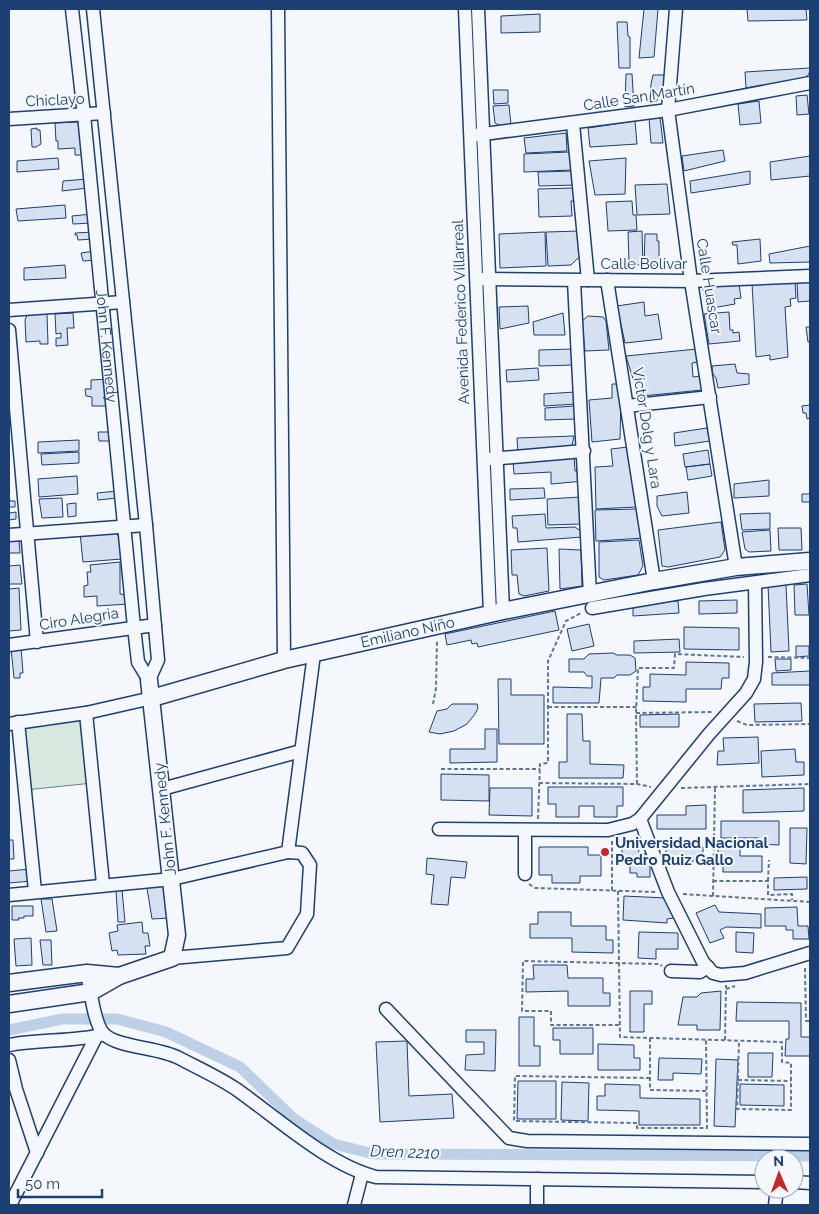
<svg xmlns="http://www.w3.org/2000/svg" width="819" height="1214" font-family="Raleway,sans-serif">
<rect width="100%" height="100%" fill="#f4f7fb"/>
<path fill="#d7e8df" stroke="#687fa3" d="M86,713L93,783L25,790L18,722Z"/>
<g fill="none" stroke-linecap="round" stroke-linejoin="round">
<path stroke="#bed0e5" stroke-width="11" d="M9,1030L62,1019H117L166,1032L240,1067L294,1119L333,1144L374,1154L810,1156"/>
</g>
<path fill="#d5e0f0" stroke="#1d3f73" d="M644,9H658L654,57L639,58Z
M747,9H806L807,20L748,21Z
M540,14V32L501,33V16Z
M617,22H627L628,36L630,37V68H619Z
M810,68L809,74L804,79L746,88L745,72Z
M626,74H632L634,106L625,107Z
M653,75H668L667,92H658L657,101L650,102L651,84Z
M493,90H508V103L494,104Z
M807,95L809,114L797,115L796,96Z
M759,101L761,123L740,125L738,104Z
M509,105L511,125L501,126L495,123L493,106Z
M660,117L663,143H651L649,118Z
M635,121L637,144L590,147L588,128Z
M77,122L81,125L83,155H75V148L58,149V141H56L55,123Z
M37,128V130H40L41,144L36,147H32L31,129Z
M566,133L567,151L526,153L524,138Z
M723,150L725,161L684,171L682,156Z
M569,152L571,170L524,172V154Z
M810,156V176L771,180L770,162Z
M58,158L59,169L17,172V161Z
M626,158L625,194L595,195L589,161Z
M575,171L576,185L539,186L538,172Z
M750,171V184L691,193L690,181Z
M87,179L88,188L62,191L63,181Z
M667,184L670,214L637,215L635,185Z
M574,188L575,201H571L572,216L539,217L538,189Z
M632,201L633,215H636L637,230L608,231L606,202Z
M65,205L66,218L18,221L16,209Z
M92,214V223L73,224L72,216Z
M580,231L582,254L571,265L548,266L546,232Z
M642,231L643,265H637L636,263L629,262L628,232Z
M94,232V239L78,240L77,235H75V233Z
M545,232L546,266L500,268L499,234Z
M645,234H657V241H659V265L644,266Z
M760,239L761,261L738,264L737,245H733L732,242Z
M810,246V262L770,263L769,254Z
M95,251L96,260L83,261L81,253Z
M65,265L66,278L24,280V268Z
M795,282L796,298L790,299L791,306L785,307L788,357L770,360V355L756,357L752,283Z
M810,282V301L798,302L797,283Z
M739,284L741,298L734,299L735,304L707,309L703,289L705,285Z
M644,302L645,316L658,314L662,339L625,343L617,306Z
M528,306L529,323L500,329L499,307Z
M729,312L730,330H733V333L739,332L740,341L709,344L704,314Z
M73,313L74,328H67L68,345L56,346V338H61V333L56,334L55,314Z
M563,313L565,335H534L533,322Z
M47,314L48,344H40V341L26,342L25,320L27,315Z
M588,316L603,317L606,321L609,350L585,351L582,321Z
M806,327H810V342H808Z
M573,349L574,365L539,366V350Z
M697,349L698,362L692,363L693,377L700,376L702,390L642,396L638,395L626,356Z
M735,364L737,373L749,374V384L718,388L716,378L713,374L712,366Z
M538,368L539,380L507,382L506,370Z
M109,379L110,406H92V397L86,396L85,389H91V380Z
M612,384H618L621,398L620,439L592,442L589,400L612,398Z
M575,392L576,404L544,406V394Z
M810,405V418L807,419L806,413H803L802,406Z
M574,406L576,419L545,420V408Z
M707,428L710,441L675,446L674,433Z
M98,432H113L114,441H99Z
M574,436L572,446L518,453L517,438Z
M79,440V451L38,453V442Z
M628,447L636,507L596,509L595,467L613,466L611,449Z
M708,450L710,464L685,467L683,454Z
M79,452V463L42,465L41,454Z
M574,456L575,471H582L584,481L551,484V472L514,474L513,461Z
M710,464L712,476L688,480L686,467Z
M77,476L78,494L39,497L38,479Z
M769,480V496L734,498V484Z
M544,488L545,498L510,500V489Z
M117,491V498L98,500L97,493Z
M687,492L689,513L662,516L657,506V496Z
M802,494H810V502H802Z
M9,495L10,501H15V507H9Z
M581,497V524L548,525L547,499Z
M62,498L63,517L42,518L39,499Z
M76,503V516L68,517L67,504Z
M639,509L644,538L596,541L595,510Z
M9,510L10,513L16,512V519L9,520Z
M770,513V529L742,530L740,514Z
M545,514L546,528L575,527L582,532V537L518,542L517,528H513L512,516Z
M721,522L725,550L720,557L668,567L662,566L658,530Z
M778,528H801L802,550H779Z
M115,530L121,541L122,559L83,562L80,533Z
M770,530L771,551L749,552L745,549L742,532Z
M9,539H16L19,541L20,553H9Z
M639,540L643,566L638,575L604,580L599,577V542Z
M547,548L549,591L524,596L519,594L517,575H512L511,550Z
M559,549L581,550L582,586L560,589Z
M120,562V594L128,595L129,604L97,606V596L84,597V586L88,585L87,572H91L90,565Z
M20,565L22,584H9V566Z
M807,584L809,615H795L794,585Z
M768,585H786L789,651L771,652Z
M19,588L21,630L9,631V589Z
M737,600V613L699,614V601Z
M678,601L679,613L633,616V603Z
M555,611L559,630L478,647L477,643L472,644L471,640L447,645L445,634Z
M589,624L594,646L572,651L567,629Z
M684,627L739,628V650L684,649Z
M679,639L680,652L634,653V641Z
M796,646H809V656L796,657Z
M21,647L23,673H20V678H14L11,648Z
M613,653L617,655H630L635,658L636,671L630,675H617L614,678H601L599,703H553V687L592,688V676H587L584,672H569V659H584L589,654Z
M775,659H791V670L776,671Z
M686,662L729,663V678H722L721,689H686V702L643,701V687H650V674L686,675Z
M810,671V685H772V673Z
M498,679H511V695H544V744H499Z
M801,703L802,721L755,722L754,704Z
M452,704H477L478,708L475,714L467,724L454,731L440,734L429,732L437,711L447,709Z
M567,714H582L583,741H590V764L624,765L623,778H559V762H567Z
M679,714V727H640V715Z
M485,729H497V762L450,763V749H485Z
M758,737L759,763L717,765L718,751H724L723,738Z
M795,749L796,762H804V775L762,777L761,751Z
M441,774L489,775V801L441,800Z
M548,787H623V806H617V817H594V806H579V817H556V804H548Z
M490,788H532V816L489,815Z
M804,788V811L743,813V790Z
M706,805V829H657V815H686V806Z
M721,821H779V845L759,844V838H721Z
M790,828H807L806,864L790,863Z
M9,840H13L14,859H9Z
M622,843H638L639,854H650V877H637V873H630V860H622Z
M539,847H588V855H601V876H580V883H552V875H539Z
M666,847H703V861H669V858H666Z
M718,847H740V856H762V872H723V862H718Z
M427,858L467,862L465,878L451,877L448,905L431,904L434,875L426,874Z
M30,869L32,881L9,883V871Z
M807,877V889L774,890V878Z
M164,885L169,918L152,919L147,888Z
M122,890L125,922H118L116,891Z
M624,896L666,898L674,918L667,919V923L623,920Z
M41,899H52L57,931L46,932Z
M715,905L719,912L761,914V928L726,927L720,930L724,938L710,943L696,913Z
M12,906H33V916H24V918H18L19,920H12Z
M797,907L798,926H808L809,939H793V930H786V926H765V908Z
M538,912H571V926H606V940H613V953L572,952V938H530V924H538Z
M142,922L143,933H148L150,946H145L146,954L118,955L117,950L112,951L109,933L118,931L117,925Z
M639,932L678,933V949H656V959L638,958Z
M736,932L754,933L753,953L736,952Z
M31,938L32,965L16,966L14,939Z
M40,940H51L52,965H43Z
M533,965H567L568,978H603V993H610V1006H568V991L526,992V979H534Z
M630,991H652V1004H644V1032H630Z
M721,991L720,1030H697V1025H678L683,997H697L701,993Z
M737,1002L801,1003V1037H810V1056H785L786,1039H789V1021H736Z
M519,1017H534V1046H540V1066H519Z
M553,1028H593V1054H560V1040H553Z
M466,1030H496L495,1071L465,1070L466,1055L484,1054V1042H466Z
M407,1041L409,1096L452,1094L454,1118L380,1122L376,1042Z
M598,1044L634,1045V1058H640V1070H598Z
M748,1053H773L772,1077H748Z
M659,1058L702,1059L701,1074L673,1073V1080H658Z
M716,1059L738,1060L735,1127L714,1126Z
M518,1081H556V1119H517Z
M562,1082L589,1083L588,1121L561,1120Z
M605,1084L640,1085V1098L700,1099V1125H639V1111L597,1110V1096H605Z
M740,1084L784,1085V1106L740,1105Z"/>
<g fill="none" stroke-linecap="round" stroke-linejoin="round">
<defs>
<g id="minor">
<path id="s1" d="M72,9L84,115L134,627L138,662L149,680"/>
<path d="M93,9L146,525L158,660L149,680"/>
<path d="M278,9L284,660"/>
<path d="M465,9L490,614"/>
<path d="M478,9L503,611"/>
<path d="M676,9L668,110L691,281L736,567"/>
<path d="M9,119L104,113"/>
<path d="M573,124L588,280"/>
<path d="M476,135L668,110L810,83"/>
<path d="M482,279L691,281L810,276"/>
<path d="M607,280L654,581"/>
<path d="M574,281L590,595"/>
<path d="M9,310L123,302"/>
<path d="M9,330L37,642"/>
<path d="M627,406L710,397"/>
<path d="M490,459L584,451"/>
<path d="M9,535L146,525"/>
<path d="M755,583L756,662L754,679L746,693L709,734L640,819L668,892L703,962L713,973L721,975L745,973L810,953"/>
<path d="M592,608L704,589L810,575"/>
<path d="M9,645L155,625"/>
<path d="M86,713L103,884"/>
<path d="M18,722L35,891"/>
<path d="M9,724L86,713L152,698"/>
<path d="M162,789L301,751"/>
<path d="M439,829L608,830L632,824L640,819"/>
<path d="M525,874V830"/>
<path d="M9,895L172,879L288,852L314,654"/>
<path d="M172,958L287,948L307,914L310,865L302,853L288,852"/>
<path d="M671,971L700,972L708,967"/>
<path d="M87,973C90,987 94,1025 104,1034C118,1048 159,1047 179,1058C198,1068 218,1077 236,1089C276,1117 328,1165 376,1177L764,1182"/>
<path d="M386,1009L509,1138L527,1141L810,1144"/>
<path d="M9,1045C39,1039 71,1042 101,1035"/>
<path d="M9,1060L16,1089L37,1153"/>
<path d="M537,1179V1205"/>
<path d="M794,1182L810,1183"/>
<path d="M10,1205L96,1037"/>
<path d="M354,1205L362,1174"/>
<path d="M775,1205L777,1189"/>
</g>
<g id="major">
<path id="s2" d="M152,698L284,660L503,611L654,581L736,567L810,561"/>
<path d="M9,983L87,973L119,976"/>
<path d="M9,1004L91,992L119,976L172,958L177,935L149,680"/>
</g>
</defs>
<use href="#minor" stroke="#1d3f73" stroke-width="15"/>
<use href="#major" stroke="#1d3f73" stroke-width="19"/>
<path stroke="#5e769c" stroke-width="2" stroke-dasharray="4 2.5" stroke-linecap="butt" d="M768,657L810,658
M433,704L436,688L437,640
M548,707H637
M636,713L712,712
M737,721L747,725L810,724
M441,769H540
M539,783L637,784L651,787
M637,784L636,713L638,668H674L675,654L744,657
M681,788L810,784
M538,819L540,764L548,763V661L566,621L581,613
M612,841V891
M713,881H768V895L792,894V900
M768,881L769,860
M529,884L535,888L656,892
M618,891L620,1037L782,1042V1062L791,1063V1110L737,1109L739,1041
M683,894L810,902
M713,896L715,786
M805,968L806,1021H810
M726,989L735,986
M619,1025H551V1011H522L523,961L660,964L662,966
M650,1038V1090L706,1091
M725,1040L726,985
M650,1078L515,1076L514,1121L637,1123V1128H707L706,1040
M738,1080L791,1081"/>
<use href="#minor" stroke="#f4f7fb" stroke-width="12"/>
<use href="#major" stroke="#f4f7fb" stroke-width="16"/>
</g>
<circle fill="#c62828" stroke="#f4f7fb" stroke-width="2" cx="605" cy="852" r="5"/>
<g text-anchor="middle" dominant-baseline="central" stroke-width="4" stroke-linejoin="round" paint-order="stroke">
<g font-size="15" fill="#1d3f73" stroke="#f4f7fb">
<text transform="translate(639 97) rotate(-9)">Calle San Martín</text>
<text transform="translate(55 100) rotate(-3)">Chiclayo</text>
<text x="644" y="264">Calle Bolivar</text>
<text transform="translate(709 286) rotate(81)">Calle Huascar</text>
<text transform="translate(461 312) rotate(-92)">Avenida Federico Villarreal</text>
<text stroke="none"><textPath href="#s1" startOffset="339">John F. Kennedy</textPath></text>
<text transform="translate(647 428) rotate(81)">Víctor Dolg y Lara</text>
<text transform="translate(79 619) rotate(-9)">Ciro Alegria</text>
<text stroke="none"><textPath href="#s2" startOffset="264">Emiliano Niño</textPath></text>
<text transform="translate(165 819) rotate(-96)">John F. Kennedy</text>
</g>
<g font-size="15" font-weight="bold" fill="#1d3f73" stroke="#f4f7fb" text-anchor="start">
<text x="615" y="843">Universidad Nacional<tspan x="615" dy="17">Pedro Ruiz Gallo</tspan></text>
</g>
<g font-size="16" font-style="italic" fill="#1d3f73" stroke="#f4f7fb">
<text transform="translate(405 1152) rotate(2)">Dren 2210</text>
</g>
</g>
<rect width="819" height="1214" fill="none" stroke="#1d3f73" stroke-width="20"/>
<g transform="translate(779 1174) rotate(358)"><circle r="24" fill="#f4f7fb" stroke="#9eadc5"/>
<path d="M0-4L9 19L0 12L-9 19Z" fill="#c62828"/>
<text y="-8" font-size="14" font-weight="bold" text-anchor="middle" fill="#1d3f73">N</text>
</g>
<path d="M18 1189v8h84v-8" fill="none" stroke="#1d3f73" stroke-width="2.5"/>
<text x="25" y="1189" font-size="15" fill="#1d3f73" stroke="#f4f7fb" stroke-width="4" paint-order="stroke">50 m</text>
</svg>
